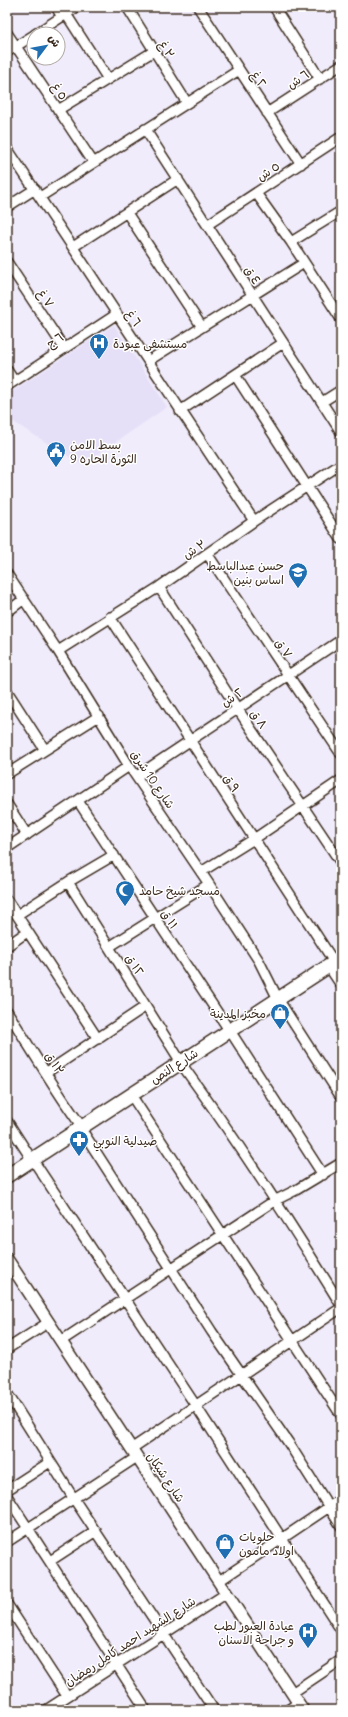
<svg xmlns="http://www.w3.org/2000/svg" width="348" height="1717" font-family="Delius,'Playpen Sans Arabic',sans-serif">
<rect width="100%" height="100%" fill="#f0ecfb"/>
<filter id="ink" filterUnits="userSpaceOnUse"><feTurbulence type="fractalNoise" baseFrequency=".025" numOctaves="2"/><feDisplacementMap in="SourceGraphic" scale="8" xChannelSelector="R" yChannelSelector="G"/><feConvolveMatrix kernelMatrix="1 2 1 2 8 2 1 2 1" color-interpolation-filters="sRGB"/></filter>
<g filter="url(#ink)">
<path fill="#e6dff8" d="M114,325L167,407L82,465L12,421L7,415V395Z"/>
<g fill="none" stroke-linecap="round" stroke-linejoin="round">
<defs>
<path id="minor" d="M56,7L62,17
M127,7L187,103
M198,7L301,164
M274,7L320,79
M66,14L108,79
M7,33L93,162
M35,34L77,7
M7,52L34,35
M58,110L154,51
M267,113L341,65
M145,129L341,432
M7,148L254,521
M256,193L291,242L341,319
M40,197L239,70
M7,207L35,189
M127,213L202,327
M207,225L341,137
M291,242L341,211
M73,247L178,179
M7,262L64,348
M148,361L304,263
M7,370L14,381
M235,375L341,539
M7,386L117,314
M322,402L341,390
M180,411L283,343
M208,555L341,754
M7,574L58,651L129,766L209,884L259,961L278,999L341,1097
M159,587L237,708L341,863
M7,612L24,599
M110,617L334,962
M58,651L159,587L254,521L341,464
M7,691L45,750
M7,774L99,716
M137,776L341,640
M78,801L229,1030
M7,804L27,835
M7,848L129,766
M201,872L254,839L341,780
M68,882L181,1062
M7,900L98,1039
M17,915L68,882L114,855
M7,946L27,932
M109,947L209,884
M333,973L341,985
M7,1011C32,1050 55,1090 82,1127
M234,1037L323,1175
M185,1069C240,1145 292,1225 341,1305
M47,1072L146,1006
M135,1101L341,1415
M7,1121L32,1160
M85,1135L212,1332L288,1442L341,1526
M37,1166L196,1406L341,1630
M61,1341L274,1201L296,1190L341,1163
M7,1349L49,1322
M7,1393L74,1499L214,1710
M131,1449L341,1308
M7,1490L50,1462
M7,1496L146,1710
M7,1542L137,1457
M50,1561L96,1531
M219,1581L341,1499
M7,1604L67,1696
M292,1693L341,1660
M46,1710L227,1593
M288,1710L298,1703"/>
<path id="tertiary" d="M7,1259L303,1710"/>
<path id="secondary" d="M7,1176L341,958"/>
</defs>
<use href="#minor" stroke="#3b2a1e" stroke-width="12"/>
<use href="#tertiary" stroke="#3b2a1e" stroke-width="14"/>
<use href="#secondary" stroke="#3b2a1e" stroke-width="16"/>
<use href="#minor" stroke="#fff" stroke-width="9"/>
<use href="#tertiary" stroke="#fff" stroke-width="11"/>
<use href="#secondary" stroke="#fff" stroke-width="13"/>
</g>
</g>
<defs>
<symbol id="hospital-pin" viewBox="-11 -11 22 30"><path d="M0 17L-7.5 6A9.5 9.5 0 1 1 7.5 6Z" fill="#1f6fb2" stroke="#fff"/><path d="M-5-5h3v3.5h4V-5h3V5h-3V1.5h-4V5h-3Z" fill="#fff"/></symbol>
<symbol id="civic-pin" viewBox="-11 -11 22 30"><path d="M0 17L-7.5 6A9.5 9.5 0 1 1 7.5 6Z" fill="#1f6fb2" stroke="#fff"/><path d="M-.6-6.5H3V-4.5H.6V-3L4-1V1h2V6H-6V1h2V-1L-.6-3ZM-1.2 2.5V6h2.4V2.5Z" fill="#fff"/></symbol>
<symbol id="school-pin" viewBox="-11 -11 22 30"><path d="M0 17L-7.5 6A9.5 9.5 0 1 1 7.5 6Z" fill="#1f6fb2" stroke="#fff"/><path d="M0-5L7-2L0 1L-7-2ZM-4 1L0 2.5L4 1V4Q0 6-4 4Z" fill="#fff"/></symbol>
<symbol id="mosque-pin" viewBox="-11 -11 22 30"><path d="M0 17L-7.5 6A9.5 9.5 0 1 1 7.5 6Z" fill="#1f6fb2" stroke="#fff"/><path d="M3.5-4.9A6 6 0 1 0 3.5 4.9A5 5 0 1 1 3.5-4.9Z" fill="#fff"/></symbol>
<symbol id="shop-pin" viewBox="-11 -11 22 30"><path d="M0 17L-7.5 6A9.5 9.5 0 1 1 7.5 6Z" fill="#1f6fb2" stroke="#fff"/><path d="M-5-2.5h2.3a2.7 3.5 0 0 1 5.4 0H5L5.5 6h-11ZM-1.5-2.5h3a1.5 2.3 0 0 0-3 0Z" fill="#fff"/></symbol>
<symbol id="pharmacy-pin" viewBox="-11 -11 22 30"><path d="M0 17L-7.5 6A9.5 9.5 0 1 1 7.5 6Z" fill="#1f6fb2" stroke="#fff"/><path d="M-2-6h4v4h4v4h-4v4h-4v-4h-4v-4h4Z" fill="#fff"/></symbol>
</defs>
<g fill-rule="evenodd">
<use href="#hospital-pin" x="88" y="332" width="22" height="30"/>
<use href="#civic-pin" x="45" y="440" width="22" height="30"/>
<use href="#school-pin" x="287" y="561" width="22" height="30"/>
<use href="#mosque-pin" x="114" y="879" width="22" height="30"/>
<use href="#shop-pin" x="269" y="1002" width="22" height="30"/>
<use href="#pharmacy-pin" x="68" y="1129" width="22" height="30"/>
<use href="#shop-pin" x="214" y="1532" width="22" height="30"/>
<use href="#hospital-pin" x="297" y="1621" width="22" height="30"/>
</g>
<g text-anchor="middle" dominant-baseline="central" stroke-width="3" stroke-linejoin="round" paint-order="stroke">
<g font-size="12" fill="#3b2a1e" stroke="#fff">
<text transform="translate(167 49) rotate(58)">٣ غ</text>
<text transform="translate(259 79) rotate(57)">٢ غ</text>
<text transform="translate(298 79) rotate(-33)">٦ ش</text>
<text transform="translate(60 91) rotate(57)">٥ غ</text>
<text transform="translate(268 171) rotate(-33)">٥ ش</text>
<text transform="translate(253 275) rotate(58)">٤ ق</text>
<text transform="translate(46 298) rotate(56)">٧ غ</text>
<text transform="translate(134 318) rotate(57)">٦ غ</text>
<text transform="translate(55 340) rotate(-33)">٦ ج</text>
<text transform="translate(194 549) rotate(-34)">٣ ش</text>
<text transform="translate(284 648) rotate(56)">٧ ق</text>
<text transform="translate(232 697) rotate(-33)">٢ ش</text>
<text transform="translate(259 719) rotate(56)">٨ ق</text>
<text transform="translate(153 779) rotate(56)">شارع 10 شرق</text>
<text transform="translate(232 783) rotate(57)">٩ ق</text>
<text transform="translate(170 919) rotate(57)">١١ ق</text>
<text transform="translate(135 965) rotate(58)">١٢ ق</text>
<text transform="translate(55 1063) rotate(58)">١٣ ق</text>
<text transform="translate(174 1066) rotate(-33)">شارع النص</text>
<text transform="translate(166 1477) rotate(56)">شارع شيكان</text>
<text transform="translate(130 1641) rotate(-33)">شارع الشهيد احمد كامل رمضان</text>
</g>
<g font-size="12" fill="#3b2a1e" stroke="#fff" text-anchor="start">
<text x="113" y="343">مستشفى عبودة</text>
<text x="70" y="444">بسط الامن<tspan x="70" dy="14">الثورة الحاره 9</tspan></text>
<text x="284" y="565" text-anchor="end">حسن عبدالباسط<tspan x="284" dy="14">اساس بنين</tspan></text>
<text x="139" y="890">مسجد شيخ حامد</text>
<text x="266" y="1013" text-anchor="end">مخبز المدينة</text>
<text x="93" y="1140">صيدلية النوبي</text>
<text x="239" y="1536">حلويات<tspan x="239" dy="14">اولاد مامون</tspan></text>
<text x="294" y="1625" text-anchor="end">عيادة العبور لطب<tspan x="294" dy="14">و جراحة الاسنان</tspan></text>
</g>
</g>
<rect width="348" height="1717" fill="none" stroke="#fff" stroke-width="24"/>
<rect x="12" y="12" width="324" height="1693" fill="none" stroke="#3b2a1e" stroke-width="1.5" filter="url(#ink)"/>
<g transform="translate(46 46) rotate(58)"><circle r="19" fill="#ffffff" stroke="#b1aaa5"/>
<path d="M0-3L7 15L0 10L-7 15Z" fill="#1f6fb2"/>
<text y="-6" font-size="11" font-weight="bold" text-anchor="middle" fill="#3b2a1e">ش</text>
</g>
</svg>
